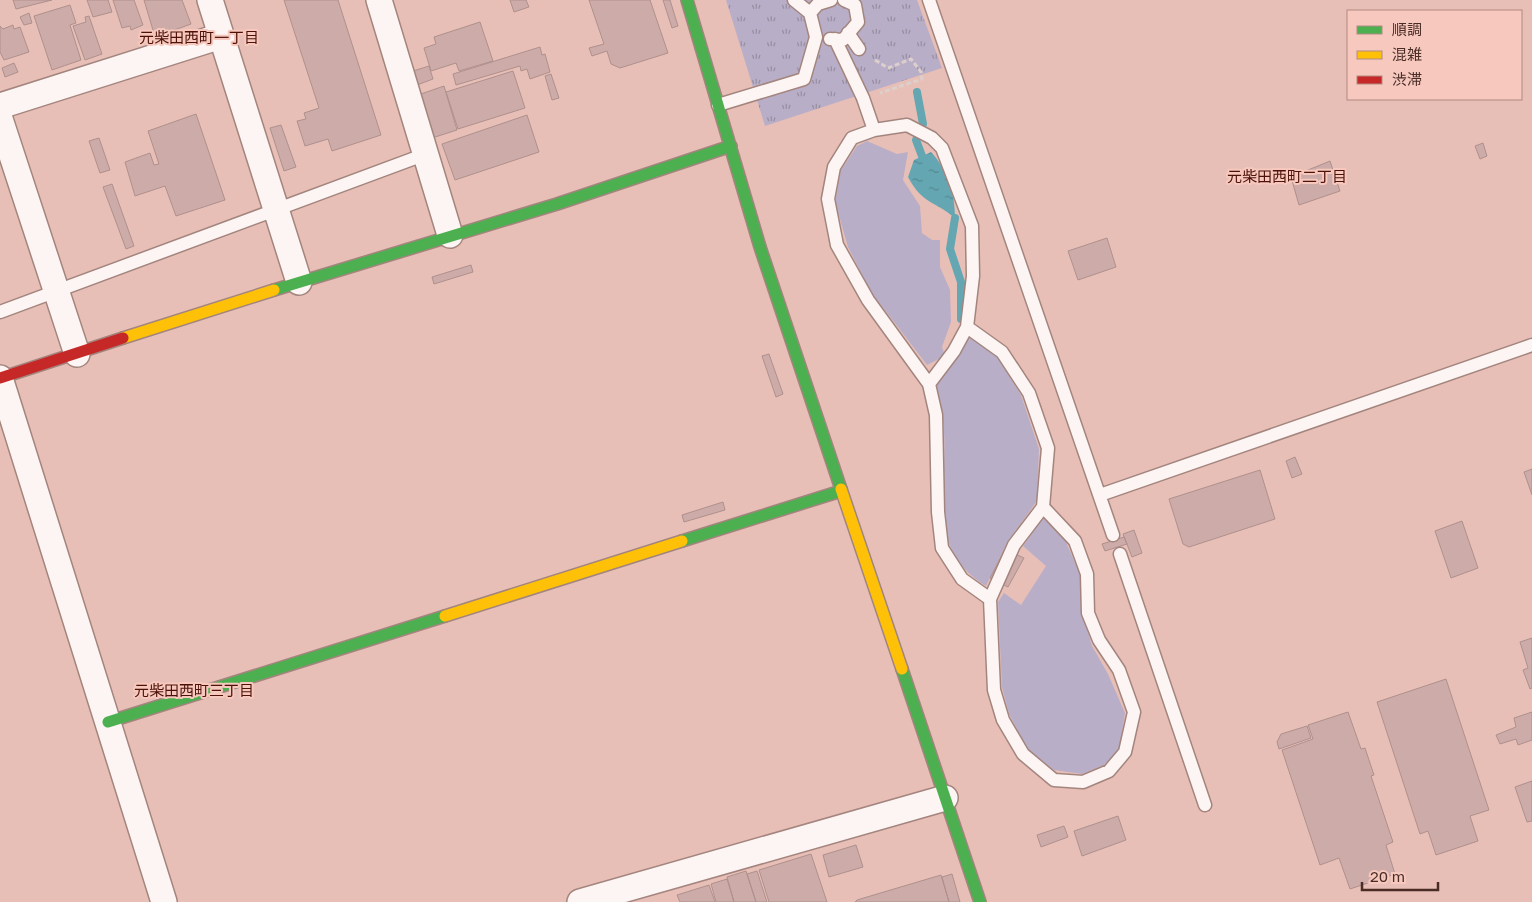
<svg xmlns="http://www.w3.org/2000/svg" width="1532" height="902" font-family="'Golos Text','Noto Sans JP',sans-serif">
<defs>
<pattern id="park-tufts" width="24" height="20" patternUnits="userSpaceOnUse" patternTransform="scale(1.25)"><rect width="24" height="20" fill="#b9aec8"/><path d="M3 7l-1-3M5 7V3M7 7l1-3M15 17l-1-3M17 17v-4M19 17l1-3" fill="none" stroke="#988ea2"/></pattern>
<pattern id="water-ripples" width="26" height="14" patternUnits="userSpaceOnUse" patternTransform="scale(1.25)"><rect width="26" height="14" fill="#64a7b2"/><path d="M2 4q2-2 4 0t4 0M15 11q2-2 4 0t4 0" fill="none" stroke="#548891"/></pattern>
</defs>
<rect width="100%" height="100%" fill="#e8bfb6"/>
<path fill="#b9aec8" d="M867,141L897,154L908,152L903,180L920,206L922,233L932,240H940V267L950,290L951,322L942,347L945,356L927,365L871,292L848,247L835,202L841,170L857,146Z
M969,336L996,355L1021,395L1039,449L1037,501L1008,541L986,586C925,548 948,494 944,434C943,418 939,401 936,385Z
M1043,518L1066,542L1082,579L1083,614L1092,646L1108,674L1125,713L1119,750L1104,765L1082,774L1054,770L1028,750L1009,714L1002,687L998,602L1004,593L1021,605L1046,566L1023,546Z"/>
<path fill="url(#park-tufts)" d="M726,0H917L942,68L765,126Z"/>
<path fill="url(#water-ripples)" d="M931,152C948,170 955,194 955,218C934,200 923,205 908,177L914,160Z"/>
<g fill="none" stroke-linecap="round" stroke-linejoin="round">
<path stroke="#64a7b2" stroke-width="8" d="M917,92L923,124L916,140L922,156
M955,218L950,249L961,282V319"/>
</g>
<path fill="#ccaba9" stroke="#af908d" d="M13,0H52L16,9Z
M87,0H108L112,12L93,17Z
M113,0H134L143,25L131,30L130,26L122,28Z
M144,0H182L191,24L155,37Z
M284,0H338L381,135L332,151L328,139L305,146L297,121L306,119L304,113L319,108Z
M510,0H526L529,7L514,12Z
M589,0H650L668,53L620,68L611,64L607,51L592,56L589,48L604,44Z
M663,0H670L678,26L672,28Z
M70,5L76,23L70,25L81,60L52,70L34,16Z
M29,13L32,23L24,25L20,17Z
M89,16L102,54L85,60L73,26L86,22L85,17Z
M480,22L493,61L459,71L456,63L431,71L424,48L436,44L434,37Z
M13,25L14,29L20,27L29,52L4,60L0,52V26L3,29Z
M540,47L542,55L545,54L550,72L530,79L527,69L521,71L520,66L456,85L453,74Z
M14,63L18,72L5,77L2,68Z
M429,66L433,79L417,85L413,71Z
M513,71L525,108L458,129L446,92Z
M551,74L559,98L552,100L545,76Z
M444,86L457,130L432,138L418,95Z
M196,114L225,200L176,216L165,186L135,196L125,162L150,153L154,165L159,164L148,131Z
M527,115L539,152L455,180L442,144Z
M281,125L296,167L284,171L270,128Z
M99,138L110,170L100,173L89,141Z
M1483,143L1487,156L1480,159L1475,146Z
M1330,161L1340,191L1299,205L1291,177Z
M112,184L134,246L126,249L103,187Z
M1107,238L1116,267L1078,280L1068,251Z
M471,265L473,272L434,284L432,277Z
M769,354L783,394L776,397L762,356Z
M1295,457L1302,474L1292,478L1286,461Z
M1532,469V495L1524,472Z
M1260,470L1275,519L1189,547L1183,544L1169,499Z
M723,502L725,510L684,522L682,515Z
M1462,521L1478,568L1451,578L1435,531Z
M1134,530L1142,553L1132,557L1123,534Z
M1124,537L1127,544L1105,551L1102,544Z
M1005,549L1024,558L1008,587L990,578Z
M1532,638V688L1530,689L1523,670L1528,668L1520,642Z
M1446,679L1489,810L1470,816L1478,841L1436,855L1428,831L1420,834L1377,702Z
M1348,712L1361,749L1365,748L1374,775L1371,776L1393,842L1386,845L1395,874L1350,889L1339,858L1320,865L1282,750L1313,739L1308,725Z
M1532,712V740L1518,745L1516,739L1500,744L1496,735L1516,727L1514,718Z
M1307,726L1311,738L1279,749L1277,742L1281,734Z
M1532,781V821L1527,822L1515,787Z
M1118,816L1126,840L1082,856L1074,831Z
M1064,826L1068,837L1041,847L1037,835Z
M856,845L863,867L829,877L823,855Z
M811,854L827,902H769L759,870Z
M746,871L756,902H734L727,877Z
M757,871L767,902H756L747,874Z
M952,874L960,902H949L942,877Z
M941,875L949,902H855L857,900Z
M727,879L734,902H716L711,884Z
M709,885L715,902H680L677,895Z"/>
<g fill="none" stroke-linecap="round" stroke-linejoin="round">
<defs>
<path id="lane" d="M929,0L1113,535
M810,13L818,4L831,0
M848,33L859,49
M830,39L843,40L858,22L855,5L844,0
M835,39L863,98L874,130
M718,105L804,79L816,37L810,13L794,0
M0,312L426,154
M929,384L954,351L967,327
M1100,495L1532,345
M1120,554L1205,805
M990,599L962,579L942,548L938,512L936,415L929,384L868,300L837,245L828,199L834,167L852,138L874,130L907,125L932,138L942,148L972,226L973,276L967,327L1002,352L1029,393L1048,448L1043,507L1014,545L990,599L994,690L1003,720L1023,754L1054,780L1083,782L1109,771L1125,752L1134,712L1119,670L1099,640L1088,613L1087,574L1075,541L1043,507"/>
<path id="street" d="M210,0L299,282
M379,0L450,235
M0,106L221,36
M0,119L77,354
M0,378L164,902
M580,902L945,798"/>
<path id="fast" d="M687,0L760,247L841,489
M274,290L557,204L731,146
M682,541L841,491
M902,669L980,902
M108,722L445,616"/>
<path id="slow" d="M123,338L274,290
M841,489L902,669
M445,616L682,541"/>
<path id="jam" d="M0,378L123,338"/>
</defs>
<use href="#lane" stroke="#a3857e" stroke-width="15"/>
<use href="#street" stroke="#a3857e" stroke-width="28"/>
<use href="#fast" stroke="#a3857e" stroke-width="14"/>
<use href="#slow" stroke="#a3857e" stroke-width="14"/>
<use href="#jam" stroke="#a3857e" stroke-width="14"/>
<path stroke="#dccfcc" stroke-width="3" stroke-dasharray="5 2.5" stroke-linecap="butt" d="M875,60L888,68L911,59L921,72L922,79L880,93"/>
<use href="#lane" stroke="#fcf5f4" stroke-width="12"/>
<use href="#street" stroke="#fcf5f4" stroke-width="25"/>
<use href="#fast" stroke="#4caf50" stroke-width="11"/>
<use href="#slow" stroke="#ffc107" stroke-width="11"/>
<use href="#jam" stroke="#c62828" stroke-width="11"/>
</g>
<g text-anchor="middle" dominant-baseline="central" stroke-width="4" stroke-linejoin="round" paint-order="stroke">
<g font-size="15" fill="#4d1107" stroke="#f6c8be">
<text x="199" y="37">元柴田西町一丁目</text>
<text x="1287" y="176">元柴田西町二丁目</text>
<text x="194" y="690">元柴田西町三丁目</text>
</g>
</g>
<rect x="1347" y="10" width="175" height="90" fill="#f6c8be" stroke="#b18a81"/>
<rect x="1357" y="26" width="25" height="8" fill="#4caf50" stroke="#b18a81"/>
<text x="1392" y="35" font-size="15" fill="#492c26">順調</text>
<rect x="1357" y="51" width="25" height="8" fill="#ffc107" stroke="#b18a81"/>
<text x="1392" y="60" font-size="15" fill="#492c26">混雑</text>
<rect x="1357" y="76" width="25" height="8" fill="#c62828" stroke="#b18a81"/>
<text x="1392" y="85" font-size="15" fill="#492c26">渋滞</text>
<path d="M1362 882v8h76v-8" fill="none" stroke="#492c26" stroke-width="2.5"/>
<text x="1370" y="882" font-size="15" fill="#492c26" stroke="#f6c8be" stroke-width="4" paint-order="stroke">20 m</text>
</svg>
